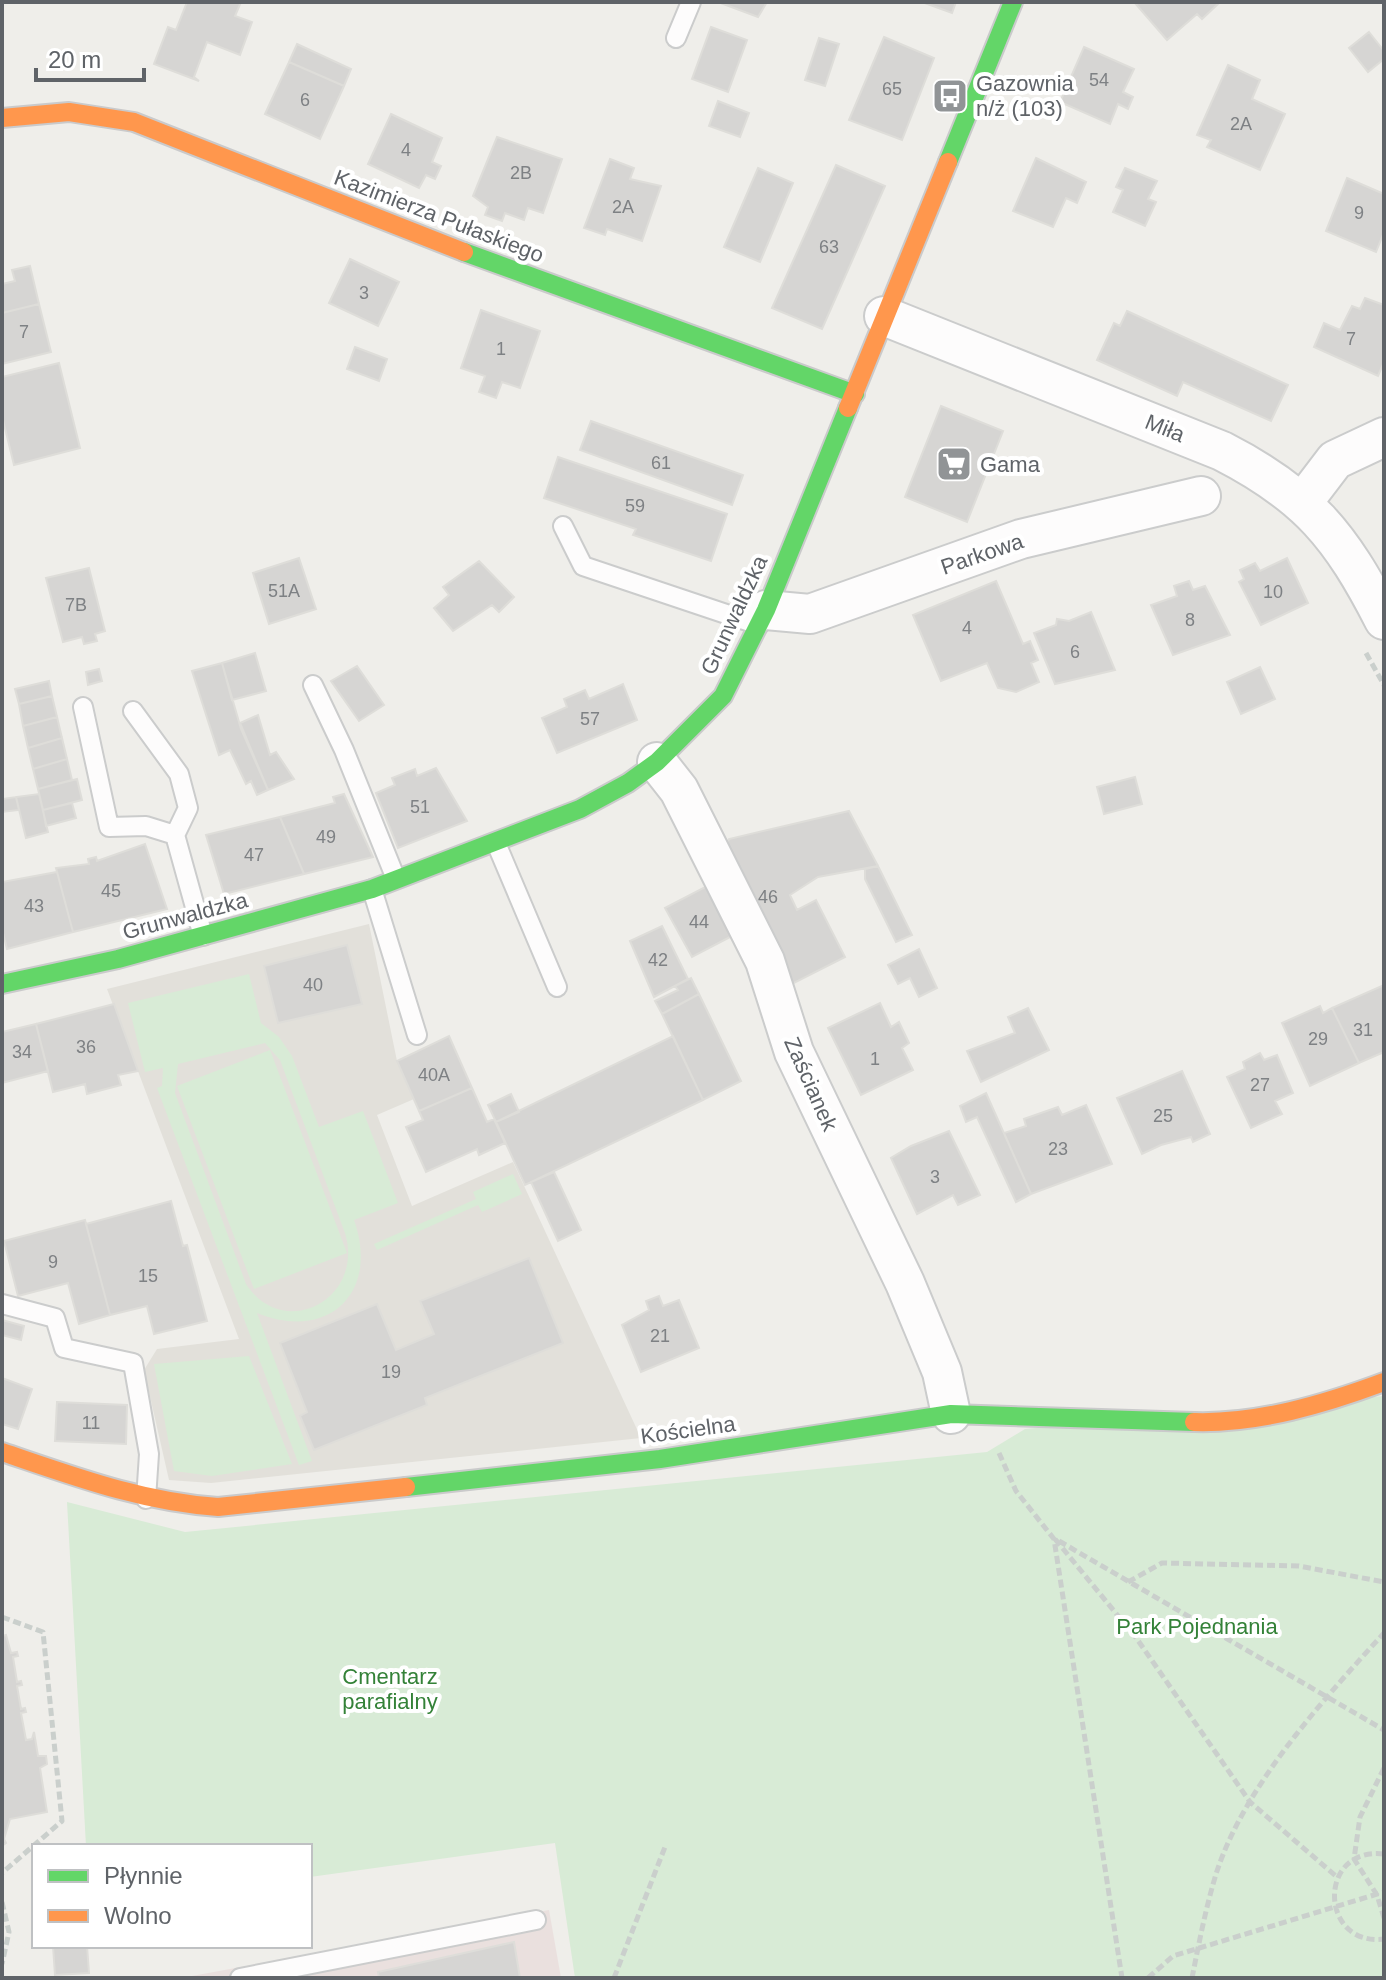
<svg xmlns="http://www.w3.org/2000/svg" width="1386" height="1980" font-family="Arial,sans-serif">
<rect width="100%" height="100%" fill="#efeeea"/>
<path fill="#e2e0da" d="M369,924L397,1061L414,1099L377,1115L412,1206L513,1162L641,1438L211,1483L169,1480L144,1370L157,1349L239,1339L107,989Z"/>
<path fill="#eae0de" d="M549,1910L561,1978H181Z"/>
<path fill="#d8ebd6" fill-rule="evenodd" d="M249,974L261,1023L279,1037L292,1056L319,1127L363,1111L398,1203L354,1220C380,1293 328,1342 257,1313L312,1461L299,1465L157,1088L162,1086L163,1068L145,1072L128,1003ZM265,1043L280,1060L345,1233C365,1299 284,1342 246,1284L175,1093L178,1064Z
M270,1050L347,1253L254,1289L177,1086Z
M513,1174L522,1194L482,1212L478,1205L377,1250L374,1244L476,1199L473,1192Z
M249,1356L292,1464L212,1476L174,1471L154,1364Z
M1384,1396V1978H575L555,1843L310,1877V1846H86L67,1502L185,1532L987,1452L1025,1429Z"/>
<path fill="#d6d5d3" stroke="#deddd9" stroke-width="2" d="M187,2H241L235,16L252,22L240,55L207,42L194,77L199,81L154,64L168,27L176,30Z
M718,2H767L758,17Z
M922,2H956L952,13Z
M1134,2H1216L1218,4L1202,19L1197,14L1167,40Z
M711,27L747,40L728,92L692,79Z
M1369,32L1384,51V59L1368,72L1349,48Z
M884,37L934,58L902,140L849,120Z
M819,38L839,44L825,86L805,80Z
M297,44L351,69L344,86L289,62Z
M1084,47L1134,69L1123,92L1133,97L1128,109L1118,104L1110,124L1060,102Z
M289,62L344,86L320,139L265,114Z
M1228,65L1260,80L1252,99L1285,114L1260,170L1207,147L1211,140L1197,135Z
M718,101L749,113L740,137L709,126Z
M391,114L442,138L432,162L441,166L435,179L426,175L419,188L368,164Z
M497,137L562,159L543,213L528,208L524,220L505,213L502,221L485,215L488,207L473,196Z
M1036,158L1086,182L1077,203L1066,198L1053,227L1013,211Z
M610,159L634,168L630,179L661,186L642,241L607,229L605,235L584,228Z
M836,165L885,186L822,329L772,308Z
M758,168L793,183L760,262L724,247Z
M1125,168L1157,181L1148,199L1156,202L1145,226L1113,212L1123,190L1116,187Z
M1347,178L1384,194V232L1376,252L1326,231Z
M350,259L399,282L378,326L329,303Z
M30,266L39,304L2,313V284L15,281L12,270Z
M1365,298L1384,305V362L1378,376L1314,347L1324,323L1340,330L1352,306L1360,309Z
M39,304L51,352L2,364V313Z
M481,310L540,331L520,388L502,382L496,398L479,392L485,376L461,368Z
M1127,311L1288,385L1271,421L1183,382L1177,396L1097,360L1114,323L1120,326Z
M355,347L387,359L379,381L347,369Z
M59,363L80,448L14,465L2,416V377Z
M941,406L1003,431L967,522L905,497Z
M591,421L743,475L732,505L580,450Z
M558,457L727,514L711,561L633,535L636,529L544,498Z
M299,558L316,609L269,624L253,573Z
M1287,558L1308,603L1261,625L1239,582L1244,579L1240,570L1255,563L1260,571Z
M479,561L514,597L499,612L492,605L453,631L434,608L449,595L443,587Z
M89,568L105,631L95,634L97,641L84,644L82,637L63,642L46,578Z
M996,581L1023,644L1030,641L1038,660L1031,663L1039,682L1016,692L998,688L987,663L941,681L913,615Z
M1189,581L1193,590L1205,586L1230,635L1173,655L1151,605L1177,596L1174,586Z
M1091,612L1115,670L1055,684L1034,633L1056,625L1057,619L1069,621Z
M255,653L266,691L232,700L222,663Z
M222,663L241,729L268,790L257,795L251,781L246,784L230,750L219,755L192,671Z
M357,666L384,705L359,721L331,681Z
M1260,667L1275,699L1241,714L1227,682Z
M99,669L102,681L88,685L86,672Z
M49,681L52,696L19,704L15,689Z
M623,684L637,720L557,753L542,718L567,707L564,699L585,690L589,699Z
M52,696L57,717L23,726L19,704Z
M258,715L270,755L276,752L294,779L268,790L240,723Z
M57,717L62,738L28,748L23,726Z
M62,738L67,759L33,769L28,748Z
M67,759L72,780L38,789L33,769Z
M436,768L467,821L398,848L376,793L395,785L392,778L415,769L417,776Z
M1135,777L1142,804L1104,814L1097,787Z
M77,779L82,800L43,810L38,789Z
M39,794L48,832L26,838L16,797Z
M344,794L373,857L304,874L280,817L335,803L333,797Z
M16,797L19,810L2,812V799Z
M72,803L76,818L46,826L43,810Z
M849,811L878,866L818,877L790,895L797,910L816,900L845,957L790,985L722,853L729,839Z
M280,817L304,874L224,894L206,835Z
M145,844L167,909L73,932L56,868L89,864L88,859L96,857L97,861Z
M878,866L912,935L896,942L865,879V869Z
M57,872L73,932L7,949L2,929V882Z
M707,886L732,936L692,957L665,908Z
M662,926L688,979L654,997L630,941Z
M347,945L362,1004L278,1023L264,966Z
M919,949L937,988L919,997L910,978L898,984L888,965Z
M691,978L699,994L662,1014L655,1001L678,990L675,986Z
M1384,985V1052L1359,1063L1332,1008Z
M699,994L741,1081L703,1100L662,1014Z
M880,1003L891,1027L899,1022L909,1043L902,1048L913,1070L861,1095L828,1028Z
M114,1004L138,1071L118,1075L121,1085L87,1094L85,1084L53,1092L36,1024Z
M1320,1006L1323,1013L1332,1008L1359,1063L1310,1086L1282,1023Z
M1028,1008L1049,1050L981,1082L967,1051L1015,1033L1008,1017Z
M36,1024L48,1071L2,1083V1032Z
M449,1036L472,1088L419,1111L397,1061Z
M673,1036L703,1100L525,1185L496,1122Z
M1260,1053L1264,1060L1277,1055L1293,1093L1275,1101L1282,1114L1251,1128L1227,1077L1245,1069L1243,1062Z
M1182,1071L1210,1134L1193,1142L1191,1137L1161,1145L1142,1154L1117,1098Z
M472,1088L487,1122L494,1119L505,1143L479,1155L477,1149L426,1172L406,1127L423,1120L419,1111Z
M986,1093L1031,1194L1016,1202L977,1117L966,1122L960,1106Z
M511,1094L519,1112L496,1122L488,1105Z
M1086,1105L1112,1164L1031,1194L1004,1133L1026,1126L1024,1119L1058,1107L1062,1115Z
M949,1131L980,1195L958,1205L953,1195L917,1214L891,1158L911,1146Z
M554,1172L581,1230L558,1241L531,1182Z
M171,1201L183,1246L187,1245L207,1321L154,1334L147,1306L110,1315L86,1224Z
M85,1220L110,1315L79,1324L68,1283L18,1296L4,1241Z
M529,1258L563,1343L425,1398L427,1405L314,1450L300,1416L307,1412L280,1343L377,1304L396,1350L434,1334L420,1301Z
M659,1296L663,1306L679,1300L699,1348L641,1372L622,1325L649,1310L646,1301Z
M2,1320L24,1326L21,1340L2,1335Z
M2,1378L32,1389L18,1429L2,1424Z
M57,1402L127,1405L126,1444L55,1441Z
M6,1635L11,1653L17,1652L18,1656L13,1657L17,1682L21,1681L22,1685L17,1686L21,1709L25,1708L26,1712L21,1713L26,1740L32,1739L34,1732L38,1756H46L47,1764L40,1768L47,1812L10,1819L4,1839L6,1843L2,1846V1636Z
M514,1942L520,1978H379L378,1972Z
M53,1946H87L89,1973L55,1975Z"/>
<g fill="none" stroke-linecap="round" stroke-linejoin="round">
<defs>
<path id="lane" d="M676,38L691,2
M563,526L583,566L759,625
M313,685L344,750L396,879
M83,707L109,827L146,826L175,835L203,936
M133,711L179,774L188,808L175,835
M496,843L557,987
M372,889L417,1035
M2,1304L55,1318L64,1348L133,1363L149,1454L146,1499
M240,1978L536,1920"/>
<path id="street" d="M884,316L1222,451C1308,495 1341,536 1384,620
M1303,502L1335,460L1384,437
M766,610L810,614L1021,539L1201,496
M657,762L679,790L765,961L794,1052L905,1283L942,1372L951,1414"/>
<path id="fast" d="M948,162L1013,2
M464,252L855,394
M2,984L118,959L372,889L580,809L628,783L657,762L723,696L766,610L848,408
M406,1487L660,1459L951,1414L1194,1422"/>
<path id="slow" d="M2,118L69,112L134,122L464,252
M848,408L948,162
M1194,1422C1258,1424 1325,1404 1384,1382
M2,1452C73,1476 142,1502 218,1507L406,1487"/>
</defs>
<use href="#lane" stroke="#cbcccc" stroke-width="22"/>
<use href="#street" stroke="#cbcccc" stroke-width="42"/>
<use href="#fast" stroke="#cacacb" stroke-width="22"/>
<use href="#slow" stroke="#cacacb" stroke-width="22"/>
<path stroke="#cacfcc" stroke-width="5" stroke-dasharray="8 4" stroke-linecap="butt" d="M1366,653L1384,685
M999,1453L1016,1491L1054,1539L1122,1978
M1055,1539L1137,1639L1250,1802L1337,1877
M1059,1541L1384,1730
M1128,1582L1162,1563L1299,1566L1384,1582
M2,1617L43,1632L62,1821L2,1873
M1384,1768L1360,1817L1354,1859L1377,1895L1384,1918
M1384,1854C1317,1846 1319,1947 1384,1939
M2,1902L9,1932L2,1964
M614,1978L665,1847
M1148,1978L1173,1956L1384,1892
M1192,1978C1199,1943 1206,1906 1217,1871C1246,1784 1323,1700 1384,1633"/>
<use href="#lane" stroke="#fdfcfc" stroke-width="18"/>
<use href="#street" stroke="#fdfcfc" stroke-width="38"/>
<use href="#fast" stroke="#63d668" stroke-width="18"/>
<use href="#slow" stroke="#ff974d" stroke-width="18"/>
</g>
<defs>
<symbol id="bus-square" viewBox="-11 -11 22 22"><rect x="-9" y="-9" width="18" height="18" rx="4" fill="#919496" stroke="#fff"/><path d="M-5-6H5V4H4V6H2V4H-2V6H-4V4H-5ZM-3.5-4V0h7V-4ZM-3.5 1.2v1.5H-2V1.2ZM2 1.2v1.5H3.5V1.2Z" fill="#fff"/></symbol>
<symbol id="supermarket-square" viewBox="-11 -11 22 22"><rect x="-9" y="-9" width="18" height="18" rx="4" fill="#919496" stroke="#fff"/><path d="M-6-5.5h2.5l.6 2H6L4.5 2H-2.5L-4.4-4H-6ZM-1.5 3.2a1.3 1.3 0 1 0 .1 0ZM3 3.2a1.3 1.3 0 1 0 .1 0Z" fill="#fff"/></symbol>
</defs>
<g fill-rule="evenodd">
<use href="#bus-square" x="930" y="76" width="40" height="40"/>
<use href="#supermarket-square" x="934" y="444" width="40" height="40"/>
</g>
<g text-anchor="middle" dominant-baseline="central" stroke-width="8" stroke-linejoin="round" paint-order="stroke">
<g font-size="18" fill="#7e8184">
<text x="1099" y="80">54</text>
<text x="892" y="89">65</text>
<text x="305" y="100">6</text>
<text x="1241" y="124">2A</text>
<text x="406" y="150">4</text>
<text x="521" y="173">2B</text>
<text x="623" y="207">2A</text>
<text x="1359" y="213">9</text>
<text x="829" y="247">63</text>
<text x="364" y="293">3</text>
<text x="24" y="332">7</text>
<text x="1351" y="339">7</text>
<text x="501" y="349">1</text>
<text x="661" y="463">61</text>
<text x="635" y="506">59</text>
<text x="284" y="591">51A</text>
<text x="1273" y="592">10</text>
<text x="76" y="605">7B</text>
<text x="1190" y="620">8</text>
<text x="967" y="628">4</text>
<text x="1075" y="652">6</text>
<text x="590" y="719">57</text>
<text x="420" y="807">51</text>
<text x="326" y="837">49</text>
<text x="254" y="855">47</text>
<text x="111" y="891">45</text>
<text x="768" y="897">46</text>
<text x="34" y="906">43</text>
<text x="699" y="922">44</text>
<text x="658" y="960">42</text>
<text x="313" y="985">40</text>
<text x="1363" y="1030">31</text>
<text x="1318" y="1039">29</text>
<text x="86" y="1047">36</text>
<text x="22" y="1052">34</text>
<text x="875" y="1059">1</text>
<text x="434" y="1075">40A</text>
<text x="1260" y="1085">27</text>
<text x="1163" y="1116">25</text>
<text x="1058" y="1149">23</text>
<text x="935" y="1177">3</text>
<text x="53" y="1262">9</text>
<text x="148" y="1276">15</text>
<text x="660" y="1336">21</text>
<text x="391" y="1372">19</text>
<text x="91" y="1423">11</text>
</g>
<g font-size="22" fill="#5f6368" stroke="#fff" text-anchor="start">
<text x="976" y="83">Gazownia<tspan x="976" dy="25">n/ż (103)</tspan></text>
<text x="980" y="464">Gama</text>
</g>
<g font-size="22" fill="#5f6368" stroke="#fff">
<text transform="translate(439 216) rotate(21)">Kazimierza Pułaskiego</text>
<text transform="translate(1165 428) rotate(22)">Miła</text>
<text transform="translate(982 554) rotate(-19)">Parkowa</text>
<text transform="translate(734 615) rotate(-65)">Grunwaldzka</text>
<text transform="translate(185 916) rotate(-15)">Grunwaldzka</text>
<text transform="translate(811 1084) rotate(66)">Zaścianek</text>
<text transform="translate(688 1430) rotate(-8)">Kościelna</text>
</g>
<g font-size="22" fill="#348238" stroke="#fff">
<text x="1197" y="1626">Park Pojednania</text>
<text x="390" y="1676">Cmentarz<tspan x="390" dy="25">parafialny</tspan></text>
</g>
</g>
<rect width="1386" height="1980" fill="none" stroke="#5f6368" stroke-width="8"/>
<rect x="32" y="1844" width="280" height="104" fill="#ffffff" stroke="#bfc1c3" stroke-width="2"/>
<rect x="48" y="1870" width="40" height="12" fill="#63d668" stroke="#bfc1c3" stroke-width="2"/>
<text x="104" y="1884" font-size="24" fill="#5f6368">Płynnie</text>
<rect x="48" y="1910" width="40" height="12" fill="#ff974d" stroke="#bfc1c3" stroke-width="2"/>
<text x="104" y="1924" font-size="24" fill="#5f6368">Wolno</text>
<path d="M36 68v12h108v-12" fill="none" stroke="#5f6368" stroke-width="4"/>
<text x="48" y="68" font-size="24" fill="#5f6368" stroke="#ffffff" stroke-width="6" paint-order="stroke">20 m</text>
</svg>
